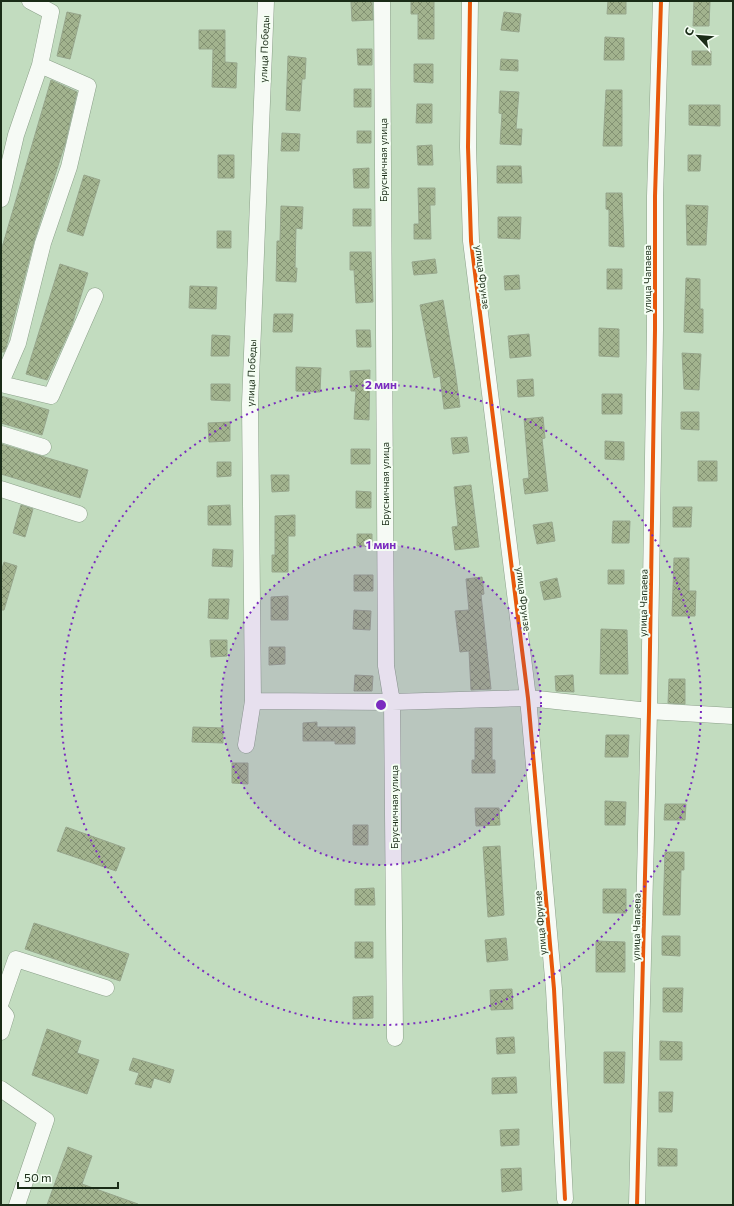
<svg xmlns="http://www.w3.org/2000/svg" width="734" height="1206" font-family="Commissioner,sans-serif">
<defs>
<pattern id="building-cross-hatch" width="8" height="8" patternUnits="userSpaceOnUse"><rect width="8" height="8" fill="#a2b38e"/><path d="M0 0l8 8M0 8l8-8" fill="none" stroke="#839273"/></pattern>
</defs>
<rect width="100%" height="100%" fill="#c2dcbf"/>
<path fill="url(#building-cross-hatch)" stroke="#97a68c" d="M372,1L373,20L352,21L351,2Z
M411,1H434V39H418V14H411Z
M608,1H626V14H607Z
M694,1H710L709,26H693Z
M67,12L81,15L70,59L57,56Z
M504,12L521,14L519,32L501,30Z
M199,30H225V62L237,63L236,88L212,87L213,49H199Z
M605,37L624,38V60H604Z
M357,49H372V65H358Z
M692,51H711V65H692Z
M288,56L306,58L305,79H302L300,111L286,110Z
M501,59L518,60V71L500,70Z
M414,64H433V83L414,82Z
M51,80L77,92L65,144L34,241L6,348L4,352H1V251Z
M354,89H371V107H354Z
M606,90H622V146H603Z
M500,91L519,92L516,129H522L521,145L500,144L502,114L499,113Z
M417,104H432V123H416Z
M689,105H720V126L689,125Z
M357,131H371V143H357Z
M282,133L300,134L299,151H281Z
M432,145L433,165H418L417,146Z
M218,155H234V178H218Z
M688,155H701L700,171H688Z
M497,166H521L522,183H497Z
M369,168V188H354L353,169Z
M84,175L100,180L83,236L67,231Z
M418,188H435V205H430L431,239H414V224H419Z
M606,193H622L624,247L609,246V210L606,209Z
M686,205L708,206L706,245H687Z
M281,206L303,207L302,229L296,228L295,268H297L296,282L276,281L277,241H280Z
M353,209H371V226H353Z
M498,217H521L520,239L498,238Z
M217,231H231V248H217Z
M350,252H371L373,302L356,303L354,270H350Z
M435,259L437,273L414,275L412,262Z
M60,264L88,273L72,325L47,380L26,374Z
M607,269H622V289H607Z
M519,275L520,289L505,290L504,276Z
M686,278L700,279V309H703V333L684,332Z
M190,286L217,287L216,309L189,308Z
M443,300L455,370L460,407L444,409L440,376L434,378L420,305Z
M274,314H293L292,332H273Z
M599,328L619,329V357L599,356Z
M356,330H370L371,347H357Z
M529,334L531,356L510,358L508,336Z
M212,335L230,336L229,356H211Z
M682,353L701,354L699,390L684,389Z
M296,367L321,368L320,392L296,391Z
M370,370L369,420L354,419L356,391H351L350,371Z
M533,379L534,396L518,397L517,380Z
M211,384H230V401L211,400Z
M602,394H622V414H602Z
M1,396L49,410L42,435L1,423Z
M681,412H699V430L681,429Z
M543,417L545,438L542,439L548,491L525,494L523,479L529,478L524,419Z
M230,422V441L209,442L208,423Z
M467,437L469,452L453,454L451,438Z
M605,441L624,442V460L605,459Z
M1,444L88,470L80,498L1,474Z
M351,449H370V464H351Z
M698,461H717V481H698Z
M217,462H231V476L217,477Z
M271,475H289V491L272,492Z
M471,485L479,547L455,550L452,527L458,526L454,487Z
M356,491L371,492V508H356Z
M21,505L33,509L25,537L13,533Z
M230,505L231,525H208V506Z
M673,507H692L691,527H673Z
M295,515V536H288V572H272V555H275V516Z
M613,521H630L629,543H612Z
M552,522L555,541L537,544L533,525Z
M357,534H372V546H357Z
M213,549L233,550L232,567L212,566Z
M674,558H689V591H696L695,616H672Z
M4,562L17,566L4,610H1V572Z
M608,570H624V584H608Z
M354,575H373V591H354Z
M482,577L484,594L481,595L491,689L471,690L469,651L460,652L455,611L469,610L466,579Z
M557,578L561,597L544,600L540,582Z
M288,596V620H271V597Z
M209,599H229L228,619L208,618Z
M354,610L371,611L370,630L353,629Z
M601,629L627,630L628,674H600Z
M210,640H227V656L211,657Z
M269,647H285V664L269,665Z
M355,675L373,676L372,691H354Z
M573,675L574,692L556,691L555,676Z
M669,679H685V704L668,703Z
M317,722V727H355V744H335V741H303V723Z
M193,727L223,728V743L192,742Z
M475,728H492V760H495V773H472V760H475Z
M606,735H629L628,757H605Z
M232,763H248V784L232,783Z
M605,801L626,802L625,825H605Z
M665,804H686L685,820H664Z
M475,808H499L500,825L476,826Z
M353,825H368V845H353Z
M66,827L125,848L116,871L57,851Z
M500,846L504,915L488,917L483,847Z
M665,852H684V870H681L680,915H663Z
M374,888L375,905H355V889Z
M603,889H626V913H603Z
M34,923L129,954L120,981L25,949Z
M662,936H680V956L662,955Z
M506,938L508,960L487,962L485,940Z
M596,941L625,942V972H596Z
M355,942H373V958H355Z
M663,988H683L682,1012H663Z
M512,989L513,1009L491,1010L490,990Z
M373,996V1018L353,1019V997Z
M47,1029L81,1041L77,1053L99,1060L87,1094L32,1075Z
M514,1037L515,1053L497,1054L496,1038Z
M660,1041L682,1042V1060H660Z
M604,1052H625L624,1083H604Z
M133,1058L174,1070L170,1083L154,1078L151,1088L135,1084L139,1073L129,1070Z
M516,1077L517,1093L492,1094V1078Z
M659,1092H673L672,1112H659Z
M519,1129V1145L501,1146L500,1130Z
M68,1147L92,1156L82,1184L138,1204V1205H47Z
M658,1148L677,1149V1166H658Z
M521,1168L522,1190L502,1192L501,1169Z"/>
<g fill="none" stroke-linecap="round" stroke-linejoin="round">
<defs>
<path id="minor" d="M382,1L386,666L392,702L395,1038
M470,1L468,147L471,241L528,698L554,989L565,1199
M1,199L16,135L40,65L51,12L30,1
M1,382L18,343L43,243L69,167L88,86L40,65
M1,384L51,396L95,296
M1,434L43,447
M1,489L79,514
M253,701L392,702L528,698L649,711L733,716
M246,745L253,701L250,404L266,1
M1,1002L16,959L106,988
M1,1010L6,1016L1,1032
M1,1089L46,1120L17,1205
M637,1205L649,711L655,330V196L661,1"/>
</defs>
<use href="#minor" stroke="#8ba089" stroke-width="17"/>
<use href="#minor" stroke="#f6faf5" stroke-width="16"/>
<defs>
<path id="cycleway" d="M470,1L468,147L471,241L528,698L554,989L565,1199
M637,1205L649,711L655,330V196L661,1"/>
</defs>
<use href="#cycleway" stroke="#f4fef3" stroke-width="6"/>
<use href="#cycleway" stroke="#e8590c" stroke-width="4"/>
</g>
<circle cx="381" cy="705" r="160" fill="#7b2cbf" fill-opacity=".12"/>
<g fill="none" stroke="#7b2cbf" stroke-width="2" stroke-dasharray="2 4">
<circle cx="381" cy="705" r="160"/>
<circle cx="381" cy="705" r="320"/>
</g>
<g text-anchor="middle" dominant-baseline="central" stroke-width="4" stroke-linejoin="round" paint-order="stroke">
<g font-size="10" fill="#1a2c17" stroke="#f4fef3">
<text transform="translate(264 49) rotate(-88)">улица Победы</text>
<text transform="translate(383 160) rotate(-90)">Брусничная улица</text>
<text transform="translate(483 277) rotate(83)">улица Фрунзе</text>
<text transform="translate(647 279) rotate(-90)">улица Чапаева</text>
<text transform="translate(251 373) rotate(-88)">улица Победы</text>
<text transform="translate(385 484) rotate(-90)">Брусничная улица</text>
<text transform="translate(524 599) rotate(83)">улица Фрунзе</text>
<text transform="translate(643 603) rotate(-89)">улица Чапаева</text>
<text transform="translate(394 807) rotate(-90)">Брусничная улица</text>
<text transform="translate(540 923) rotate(-95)">улица Фрунзе</text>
<text transform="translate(636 927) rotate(-89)">улица Чапаева</text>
</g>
</g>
<circle cx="381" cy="705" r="6" fill="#7b2cbf" stroke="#f4fef3" stroke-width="2"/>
<g font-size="12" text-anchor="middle" font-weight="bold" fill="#7b2cbf" stroke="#f4fef3" stroke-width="4" stroke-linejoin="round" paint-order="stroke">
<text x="381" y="389">2 мин</text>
<text x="381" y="549">1 мин</text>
</g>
<rect width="734" height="1206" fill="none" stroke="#1a2c17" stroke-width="4"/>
<g transform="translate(698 36) rotate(296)" stroke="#f4fef3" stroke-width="3" paint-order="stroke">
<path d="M0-3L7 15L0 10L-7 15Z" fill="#1a2c17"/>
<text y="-6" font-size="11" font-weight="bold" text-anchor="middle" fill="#1a2c17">С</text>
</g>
<path d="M18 1182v6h100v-6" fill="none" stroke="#1a2c17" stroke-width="2"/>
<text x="24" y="1182" font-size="12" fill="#1a2c17" stroke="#f4fef3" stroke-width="3" paint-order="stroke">50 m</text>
</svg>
